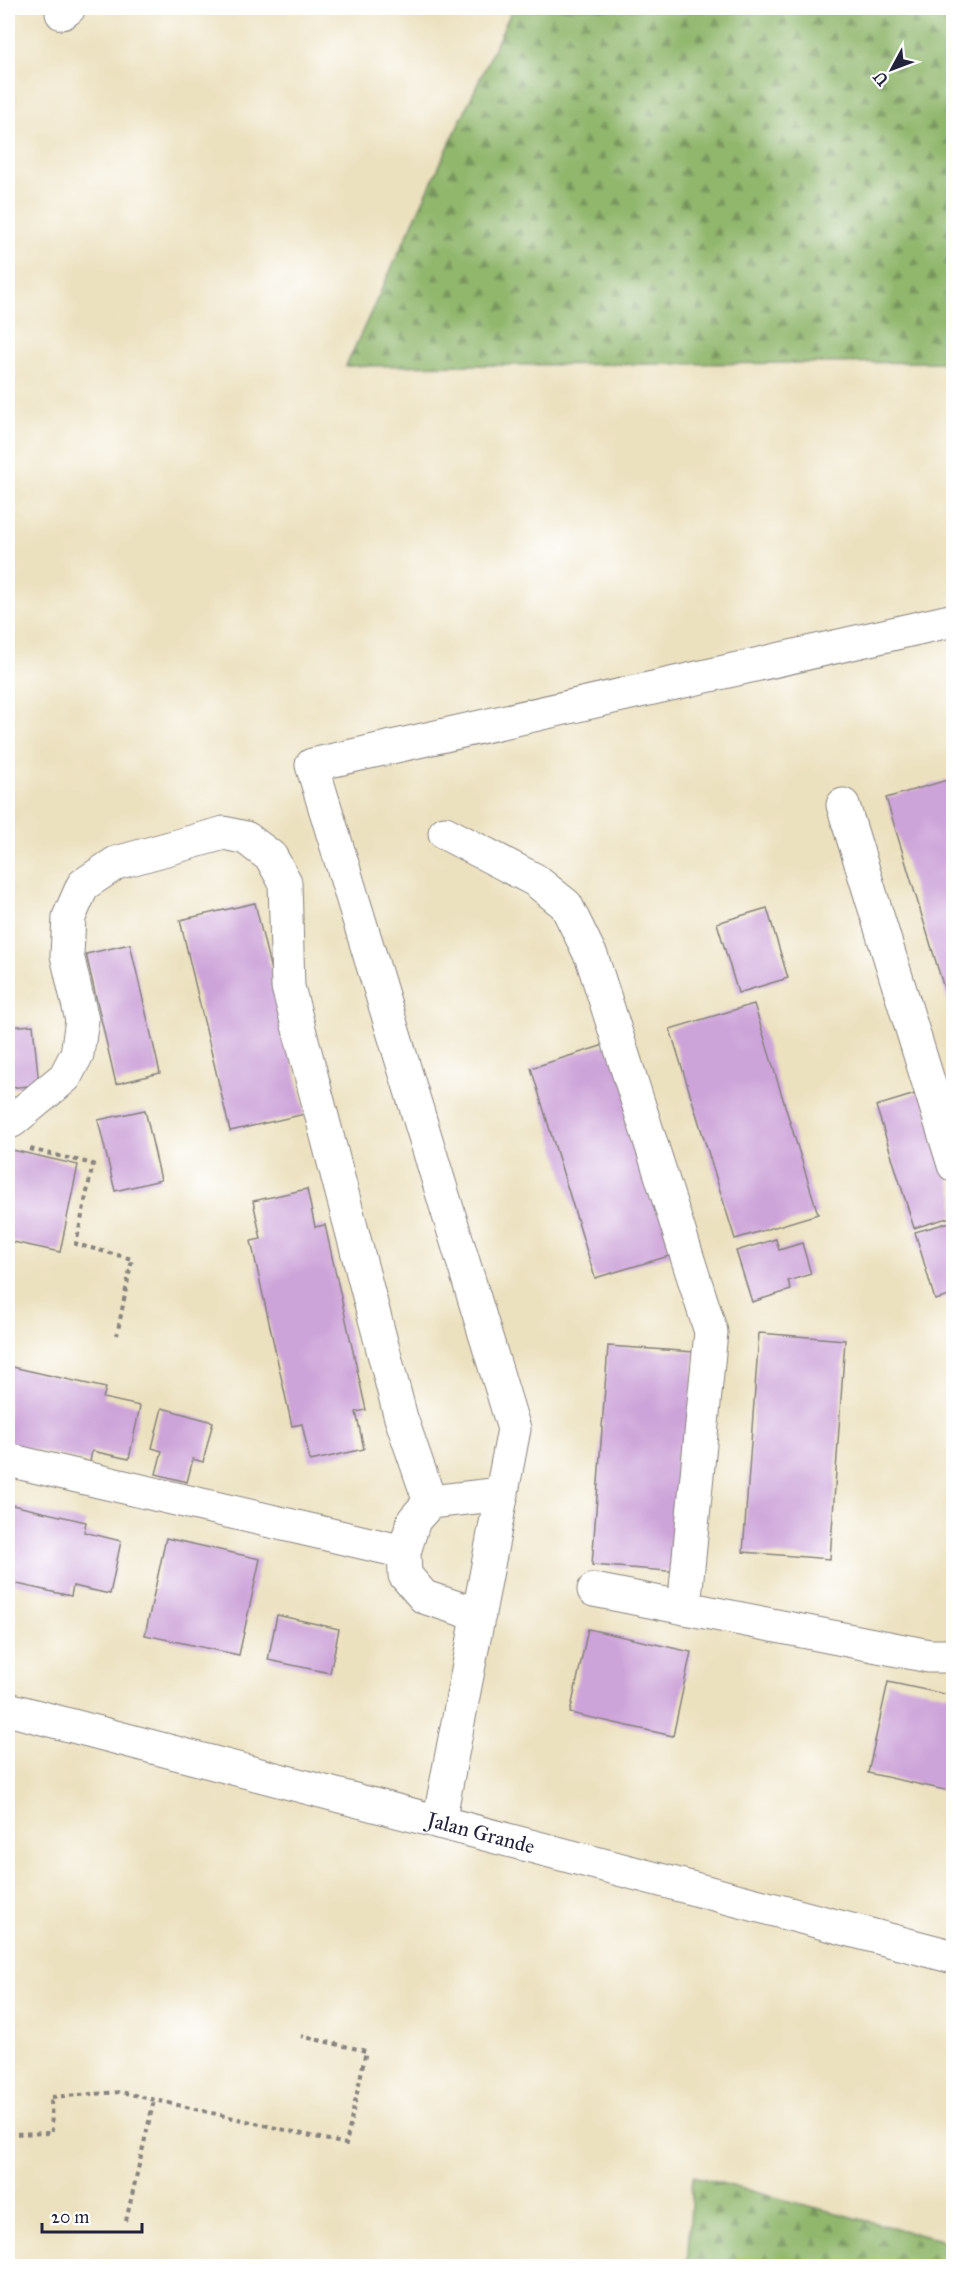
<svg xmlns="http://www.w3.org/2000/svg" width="961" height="2274" font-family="'IM FELL Great Primer',serif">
<defs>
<pattern id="forest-firs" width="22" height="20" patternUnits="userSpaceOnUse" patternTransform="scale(1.5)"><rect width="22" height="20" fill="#91b76d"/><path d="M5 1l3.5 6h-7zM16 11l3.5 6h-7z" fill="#76945b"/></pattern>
</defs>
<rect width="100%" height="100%" fill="#fff"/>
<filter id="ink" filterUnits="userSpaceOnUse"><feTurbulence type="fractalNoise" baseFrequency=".0167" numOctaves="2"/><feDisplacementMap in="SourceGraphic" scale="12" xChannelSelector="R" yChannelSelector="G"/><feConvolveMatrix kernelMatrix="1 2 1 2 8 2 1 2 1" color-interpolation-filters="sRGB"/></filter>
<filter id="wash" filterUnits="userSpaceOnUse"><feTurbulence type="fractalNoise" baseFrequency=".008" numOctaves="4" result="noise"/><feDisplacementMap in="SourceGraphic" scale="24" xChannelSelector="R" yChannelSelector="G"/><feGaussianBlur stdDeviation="1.35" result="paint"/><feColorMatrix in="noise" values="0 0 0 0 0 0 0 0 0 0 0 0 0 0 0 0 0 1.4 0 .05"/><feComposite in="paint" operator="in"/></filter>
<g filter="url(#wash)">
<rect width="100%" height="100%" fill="#ece1bf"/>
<path fill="url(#forest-firs)" stroke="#5a6c54" stroke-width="1.5" d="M513,8H953V362L346,366Z
M693,2176L953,2243V2266H687Z"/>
<g id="blocks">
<path fill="#cda4d9" d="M954,778V1007L950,1008L886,798Z
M255,903L305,1114L230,1131L180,920Z
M767,908L788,978L738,993L717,923Z
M130,944L160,1073L116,1084L86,954Z
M754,1004L818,1214L735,1239L670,1029Z
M33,1025L39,1085L8,1088V1027Z
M614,1042L679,1253L595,1278L531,1068Z
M922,1092L954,1195V1216L914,1228L876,1106Z
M145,1110L161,1180L115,1191L98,1120Z
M8,1149L78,1165L60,1252L8,1241Z
M307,1189L315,1227L325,1225L366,1410L356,1412L364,1449L310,1461L302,1424L292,1426L251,1241L261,1239L253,1201Z
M954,1221V1295L935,1300L915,1232Z
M776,1239L779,1250L802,1243L811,1274L788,1281L791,1290L752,1302L736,1251Z
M759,1333L845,1340L830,1559L743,1552Z
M608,1346L695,1352L680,1572L592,1565Z
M8,1366L106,1388L103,1398L140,1406L129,1459L92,1451L90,1462L8,1444Z
M162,1408L213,1422L203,1462L193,1459L187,1482L156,1474L162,1451L152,1448Z
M8,1504L86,1522L84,1532L121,1541L110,1594L73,1586L71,1596L8,1582Z
M166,1538L260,1559L239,1655L145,1635Z
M277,1615L339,1629L330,1673L268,1660Z
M588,1629L691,1652L673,1736L570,1713Z
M888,1682L954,1696V1792L868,1773Z"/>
</g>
</g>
<g filter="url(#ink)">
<use href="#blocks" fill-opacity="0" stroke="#87827d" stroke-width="1.5"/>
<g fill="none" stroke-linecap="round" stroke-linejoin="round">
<defs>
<path id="street" d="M843,805L954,1165
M445,833L535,880L566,905L592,958L711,1332L684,1608
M8,1122L12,1121L65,1077L77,1054L82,1020L67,955L69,917L83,885L116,863L224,833L246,838L271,857L285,882L288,987L401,1418L430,1502
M8,1460L404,1552
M594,1590L929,1656H954
M479,1615L424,1597L405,1575L404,1552L414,1520L430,1502L502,1494
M439,1822L514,1429L312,765L954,620"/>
<g id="secondary">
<path d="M62,13L69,8"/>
<path id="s1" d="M8,1709L954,1957"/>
</g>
</defs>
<use href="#street" stroke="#87827d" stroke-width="35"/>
<use href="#secondary" stroke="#87827d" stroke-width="35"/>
<path stroke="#87827d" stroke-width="4" stroke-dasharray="4.5 4.5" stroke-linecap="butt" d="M30,1149L93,1164L76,1244L132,1259L117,1335
M8,2134L52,2133L51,2097L121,2092L346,2144L366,2051L301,2036
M126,2221L154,2100"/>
<use href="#street" stroke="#fff" stroke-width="33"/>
<use href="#secondary" stroke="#fff" stroke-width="33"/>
</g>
</g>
<g text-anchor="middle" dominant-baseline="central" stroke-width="6" stroke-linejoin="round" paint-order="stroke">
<g font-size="21" fill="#22223b" stroke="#fff">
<text stroke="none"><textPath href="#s1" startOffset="489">Jalan Grande</textPath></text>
</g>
</g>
<rect width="961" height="2274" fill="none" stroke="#fff" stroke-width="30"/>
<g transform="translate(892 69) rotate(229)" stroke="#ffffff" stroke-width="4.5" paint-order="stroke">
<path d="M0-4.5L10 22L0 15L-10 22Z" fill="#22223b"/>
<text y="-9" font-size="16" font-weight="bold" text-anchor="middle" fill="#22223b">U</text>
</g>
<path d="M42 2223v9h100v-9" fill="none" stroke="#22223b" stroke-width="3"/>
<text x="51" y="2223" font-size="18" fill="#22223b" stroke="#ffffff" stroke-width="4.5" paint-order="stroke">20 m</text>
</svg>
